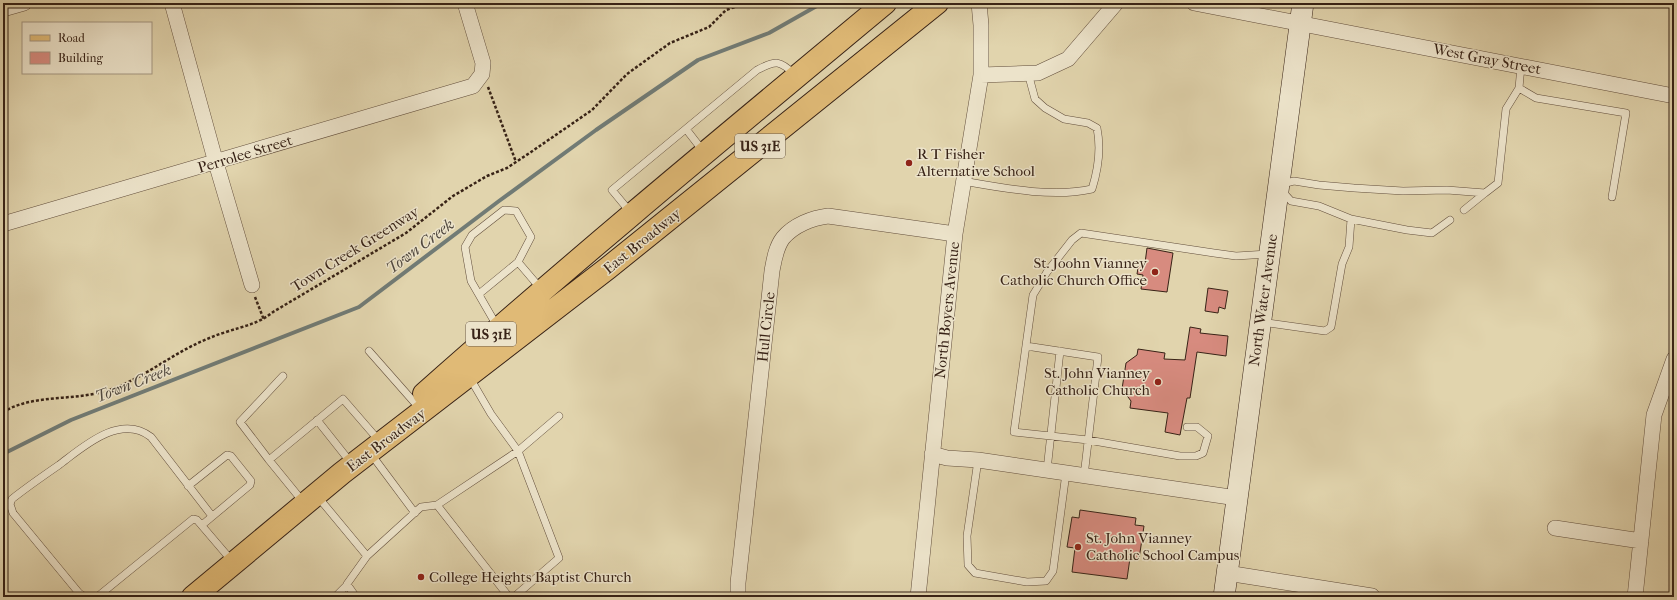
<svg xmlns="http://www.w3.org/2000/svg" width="1677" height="600" font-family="'IM FELL French Canon',serif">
<rect width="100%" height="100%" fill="#e1d4ad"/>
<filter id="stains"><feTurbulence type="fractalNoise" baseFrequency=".005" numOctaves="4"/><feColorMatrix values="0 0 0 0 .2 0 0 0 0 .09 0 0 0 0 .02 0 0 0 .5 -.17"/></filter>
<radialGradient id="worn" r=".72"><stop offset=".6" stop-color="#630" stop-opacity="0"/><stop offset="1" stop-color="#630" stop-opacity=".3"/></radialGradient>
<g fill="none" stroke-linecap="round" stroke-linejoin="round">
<path stroke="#717b75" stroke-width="4" d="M3,455L7,452L71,420L359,307L499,201L596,130L698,60L769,33L822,3"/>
</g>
<path fill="#d78b7f" stroke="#372216" d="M1147,248L1173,253L1167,292L1141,289L1143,275L1137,274L1139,262L1145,263Z
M1208,288L1228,291L1225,309L1219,307L1218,313L1205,311Z
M1190,327L1201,329L1200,333L1228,336L1226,356L1197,352L1190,398H1187L1180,435L1165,432L1168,413L1130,408L1131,401L1122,389L1126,363L1137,355L1138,349L1165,353L1164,359L1185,360Z
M1080,510L1136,518L1135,525L1144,526L1139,559L1130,558L1127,579L1072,572L1075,548L1067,547L1072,517L1079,518Z"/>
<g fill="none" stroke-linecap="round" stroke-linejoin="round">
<defs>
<path id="lane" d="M1519,88L1536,98L1626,113L1612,197
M686,129L703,151
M963,181C1003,188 1053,198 1092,189C1098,170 1101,148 1097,128L1088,123L1064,119L1045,108L1035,99L1028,73
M1282,184L1294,181L1319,185L1354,188L1403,191L1447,190L1485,193L1498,183L1506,109L1519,88L1521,66
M1282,191L1291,201L1319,206L1351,219L1407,230L1432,233L1450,220
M1464,210L1485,193
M631,213L612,190L757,70C776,60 780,60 795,75
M479,294L518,262
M1261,322L1325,331L1331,327L1342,264L1349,247L1351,219
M497,326L471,281L465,247L472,235L504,210L516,211L531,237L518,262L541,289
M1026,346L1098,357L1084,476
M369,351L414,402
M470,378L491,414L518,451L559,416
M317,420L348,459
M1187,427H1197L1208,436L1203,453L1196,456H1180L1088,440L1014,432L1033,295L1047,272L1072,240L1081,233L1214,253L1236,256L1268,254
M371,454L415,513
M269,460L240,422L283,376
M978,460L967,536L968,565L975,573L1027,582L1046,581L1053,571L1066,473
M1047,470L1060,351
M188,486L227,455L231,456L251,481L250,485L202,525
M318,497L367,556L421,507L437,505L518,451L559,558L514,597
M304,503L269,460L343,399L375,436
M437,505L509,597
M85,597L79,593L13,513L10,504L12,499C27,487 43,476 59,465C83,447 120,413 151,437L212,516
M97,597L193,519L197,520L232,561
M335,597L347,585
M356,597L347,584L367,556"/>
<path id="street" d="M172,3L216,163L252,285
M1194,3L1674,96
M3,9L24,3
M981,75L1038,73L1068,59L1116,3
M3,224L473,86L482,74L483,63L465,3
M932,454L947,458L978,460L1237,498
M1555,528L1641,541
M1227,573L1372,596
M738,597V583L772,271C774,260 776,247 783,238C794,225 812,218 828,216L955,234
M918,597L955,234L981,75V25L979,3
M1635,597L1654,415L1674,359"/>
<path id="secondary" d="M1224,597L1303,3"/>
<path id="primary" d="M424,394C575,260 730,132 885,3
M193,597L342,473L608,268L937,3"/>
</defs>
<use href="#lane" stroke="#624e3c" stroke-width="8"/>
<use href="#street" stroke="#624e3c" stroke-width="16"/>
<use href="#secondary" stroke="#372216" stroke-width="22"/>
<use href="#primary" stroke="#372216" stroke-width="24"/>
<path stroke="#372216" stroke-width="2.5" stroke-dasharray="3 2" stroke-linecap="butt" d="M488,87L516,162
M255,297L264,320
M3,412C33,394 73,401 106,391C137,382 168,357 198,343C207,339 216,335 226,332C244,326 258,324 273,312L406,233L453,196L487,176L507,168L531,152L592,110L627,74L670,43L709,27L726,10L747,3"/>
<use href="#lane" stroke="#ece3ca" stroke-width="7"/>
<use href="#street" stroke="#ece3ca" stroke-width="15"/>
<use href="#secondary" stroke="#ece3ca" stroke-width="21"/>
<use href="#primary" stroke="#e0ba76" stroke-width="22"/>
</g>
<g fill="#8f2418" stroke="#ece3ca" stroke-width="1.5">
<circle cx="909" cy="163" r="4"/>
<circle cx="1155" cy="272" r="4"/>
<circle cx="1158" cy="382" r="4"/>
<circle cx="1078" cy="547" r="4"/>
<circle cx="421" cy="577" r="4"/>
</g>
<g text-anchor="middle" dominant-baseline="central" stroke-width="3" stroke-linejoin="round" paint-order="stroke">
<g fill="#ece3ca" stroke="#6d5c4c" stroke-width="1">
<rect x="735" y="134" width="50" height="24" rx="3"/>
<rect x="466" y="322" width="50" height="24" rx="3"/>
</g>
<g font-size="14" font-weight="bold" fill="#372216">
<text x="760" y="146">US 31E</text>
<text x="491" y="334">US 31E</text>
</g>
<g font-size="15" fill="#372216" stroke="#ece3ca">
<text transform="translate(1487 59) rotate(11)">West Gray Street</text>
<text transform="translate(245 154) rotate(-17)">Perrolee Street</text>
<text transform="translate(642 241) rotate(-39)">East Broadway</text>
<text transform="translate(355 249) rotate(-32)">Town Creek Greenway</text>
<text transform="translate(1263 300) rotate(-82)">North Water Avenue</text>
<text transform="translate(947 310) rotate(-84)">North Boyers Avenue</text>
<text transform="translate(766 327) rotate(-84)">Hull Circle</text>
<text transform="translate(386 440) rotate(-37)">East Broadway</text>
</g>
<g font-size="15" fill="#372216" stroke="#ece3ca" text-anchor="start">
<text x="917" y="154">R T Fisher<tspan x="917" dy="17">Alternative School</tspan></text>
<text x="1147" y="263" text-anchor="end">St. Joohn Vianney<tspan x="1147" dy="17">Catholic Church Office</tspan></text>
<text x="1150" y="373" text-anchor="end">St. John Vianney<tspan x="1150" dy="17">Catholic Church</tspan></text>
<text x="1086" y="538">St. John Vianney<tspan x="1086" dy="17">Catholic School Campus</tspan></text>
<text x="429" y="577">College Heights Baptist Church</text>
</g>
<g font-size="16" font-style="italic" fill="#4f473e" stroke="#ece3ca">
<text transform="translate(420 246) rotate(-37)">Town Creek</text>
<text transform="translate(133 383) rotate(-21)">Town Creek</text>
</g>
</g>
<rect width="1677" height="600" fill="none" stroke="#e1d4ad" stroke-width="16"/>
<rect x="4" y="4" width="1669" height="592" fill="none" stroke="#372216" stroke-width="2"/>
<rect x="8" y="8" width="1661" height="584" fill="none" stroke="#372216"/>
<rect x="22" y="22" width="130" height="52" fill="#ece3ca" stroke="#a49682"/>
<rect x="30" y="35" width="20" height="6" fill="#e0ba76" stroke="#a49682"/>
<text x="58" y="42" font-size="12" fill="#372216">Road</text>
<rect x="30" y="52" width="20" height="12" fill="#d78b7f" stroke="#a49682"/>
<text x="58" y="62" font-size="12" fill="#372216">Building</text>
<rect width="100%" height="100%" filter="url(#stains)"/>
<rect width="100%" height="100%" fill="url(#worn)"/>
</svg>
